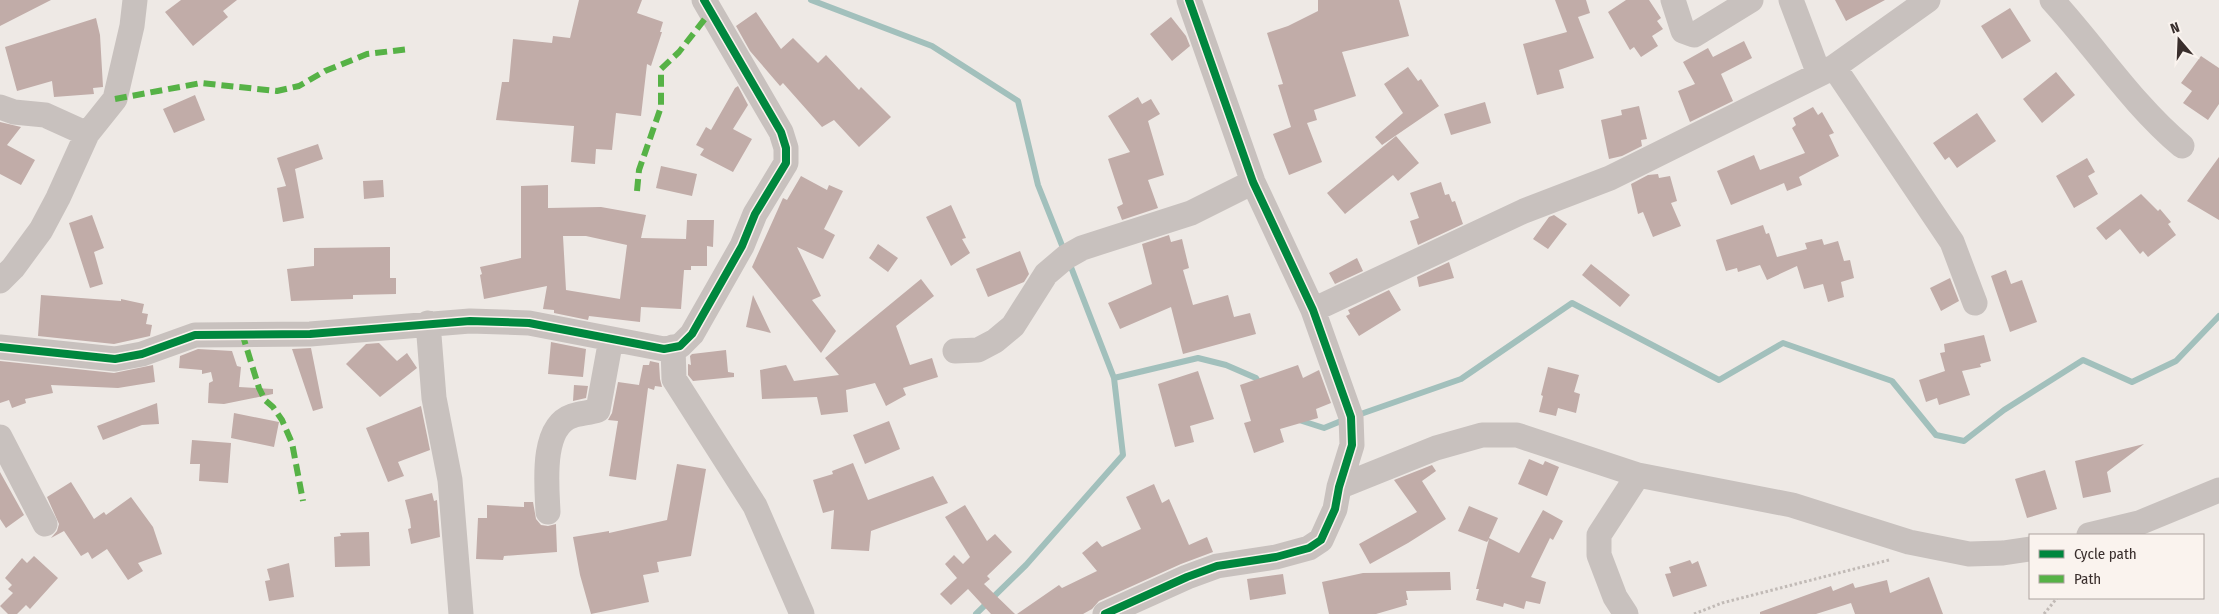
<svg xmlns="http://www.w3.org/2000/svg" width="2219" height="614" font-family="'Fira Sans Condensed',sans-serif">
<rect width="100%" height="100%" fill="#eee9e5"/>
<g fill="none" stroke-linecap="round" stroke-linejoin="round">
<path stroke="#a2c0bc" stroke-width="6" d="M811,0L932,46L1018,101L1038,185L1065,253
M1114,378L1198,358L1226,365L1256,378L1260,385
M1355,416L1461,379L1572,303L1719,380L1783,343L1892,381L1936,435L1964,441L2004,410L2083,360L2132,382L2176,361L2219,316
M1296,419L1324,428L1346,419
M976,614L1026,565L1123,455L1114,378L1069,262"/>
</g>
<path fill="#c1aca8" fill-rule="evenodd" d="M0,0H51L0,26Z
M181,0H237L223,11L228,17L193,46L165,12Z
M579,0H642L637,13L663,22L660,32H662L651,66L647,64L641,116L616,113L612,150L596,149L595,164L571,162L574,126L496,120L502,82H509L513,39L552,43L553,36L570,38Z
M1318,0H1399L1409,36L1342,52L1356,96L1314,110L1317,120L1307,123L1322,162L1289,175L1273,134L1291,127L1278,85L1283,84L1267,33L1288,26L1318,11Z
M1555,0H1586L1590,13L1578,17L1594,58L1559,70L1564,88L1537,95L1523,44L1567,32Z
M1626,0H1649L1661,18L1657,21L1663,29L1652,36L1658,46L1641,57L1634,47L1630,50L1608,12Z
M1835,0H1885L1846,21Z
M2010,8L2031,41L2002,59L1981,26Z
M756,12L781,49L793,38L818,63L826,55L859,90L861,87L891,117L859,147L834,120L822,127L783,83L780,86L750,51L736,26Z
M1171,17L1186,36L1190,46L1172,61L1150,34Z
M96,18L100,35L103,87L93,88L94,94L54,97L52,81L17,91L5,47Z
M1744,41L1752,58L1721,74L1733,101L1690,122L1678,91L1695,84L1683,62L1708,48L1713,57Z
M2201,56L2219,68V104L2208,120L2183,103L2192,91L2181,83Z
M1408,67L1418,81L1421,79L1439,106L1382,145L1375,137L1403,113L1384,84Z
M2056,72L2075,95L2042,123L2023,99Z
M738,86L748,105L733,129L752,139L733,172L700,155L704,149L696,145L706,127L711,130L735,88Z
M195,95L205,120L174,133L163,109Z
M1138,97L1142,104L1151,99L1160,114L1148,121L1164,175L1148,180L1158,208L1122,220L1117,207L1123,204L1108,159L1130,152L1108,116Z
M1485,102L1491,123L1451,135L1444,114Z
M1639,106L1647,139L1641,140L1642,146L1622,156L1609,159L1601,120L1622,115L1621,110Z
M1813,107L1818,115L1822,112L1834,133L1829,135L1839,156L1799,177L1802,185L1787,191L1784,183L1731,205L1717,171L1754,155L1760,170L1805,153L1792,128L1796,125L1793,118Z
M1977,113L1996,141L1957,168L1949,157L1945,160L1933,143Z
M0,122L21,127L7,145L35,160L21,185L0,174Z
M1396,136L1419,163L1398,181L1393,175L1345,214L1327,193Z
M318,144L323,159L295,169L304,218L283,222L277,188L286,186L277,158Z
M2219,157V220L2187,201Z
M2087,158L2095,172L2088,176L2098,194L2074,208L2056,176Z
M661,166L697,174L692,196L656,188Z
M1658,174L1659,178L1670,176L1677,201L1671,203L1681,226L1653,237L1643,212L1638,214L1631,184L1648,175Z
M801,176L827,190L829,185L843,191L824,229L835,235L823,259L797,247L821,296L812,300L836,331L821,353L752,267L783,198L787,200Z
M383,180L384,197L364,199L363,181Z
M1441,182L1445,195L1449,194L1452,202L1455,201L1463,224L1418,245L1410,221L1419,218L1410,193Z
M548,185V208L601,207L646,215L641,238L686,239L687,220H714L713,247L707,246V266H691V270H684L681,309L641,307L640,322L589,316L588,320L554,313V310L543,309L547,286L484,299L480,275L482,274L480,267L521,258V186ZM563,236H586L627,245L620,299L566,290Z
M2141,194L2158,211L2160,209L2171,222L2168,224L2176,235L2148,257L2143,251L2140,254L2120,229L2106,240L2096,228Z
M951,205L966,238L962,239L970,253L951,266L926,217Z
M92,215L104,248L94,252L103,284L90,288L69,223Z
M1554,215L1567,224L1548,249L1533,239L1549,217Z
M1763,225L1766,234L1769,233L1777,257L1807,249L1805,243L1822,239L1824,245L1838,241L1844,261L1850,260L1854,278L1841,282L1844,297L1828,302L1823,284L1804,289L1797,266L1767,280L1760,265L1738,272L1737,268L1726,271L1716,240Z
M1169,235L1171,242L1182,239L1189,268L1183,270L1193,305L1228,295L1234,317L1250,313L1256,334L1183,354L1171,307L1120,329L1108,303L1152,284L1142,244Z
M878,244L898,258L888,272L869,258Z
M390,247V278H396V294L353,295V299L291,301L287,269L314,266V248Z
M1020,251L1029,274L1024,282L988,297L976,269Z
M1357,258L1363,271L1335,284L1329,273Z
M1449,262L1454,278L1419,287L1417,277Z
M1591,264L1630,295L1620,307L1582,275Z
M2006,270L2011,284L2022,280L2037,322L2010,332L1991,276Z
M1950,278L1959,301L1941,311L1930,288Z
M921,279L934,296L896,326L910,365L932,358L938,377L903,388L906,395L886,406L875,383L846,390L848,412L821,415L817,397L762,399L760,370L786,365L794,381L839,375L825,358Z
M1389,290L1401,310L1359,336L1346,316L1350,314L1348,310Z
M41,295L121,301V299L144,304L142,313L148,314L146,324L152,325L150,336L114,344L38,336Z
M753,295L771,333L746,327Z
M1984,335L1991,361L1980,364L1981,367L1962,371L1970,395L1939,405L1937,398L1926,402L1919,380L1945,371L1940,353L1945,352L1944,344Z
M551,342L586,349L583,377L548,374Z
M379,343L397,361L407,353L417,368L380,397L346,364L366,344Z
M311,348L323,408L313,411L292,349Z
M198,349L232,351L237,366L241,367L239,387L273,389V394L224,404L208,403L209,383L213,381L211,372L202,374V370L179,368L180,356Z
M726,350L728,372L734,373V377L693,381L688,375V364L691,365L690,356L692,354Z
M0,361L114,373L153,365L155,382L118,388L51,385L53,393L25,399L26,403L12,408L9,400L0,403Z
M650,361L659,363L660,379L662,387L655,386L654,390L648,388L636,480L609,476L618,421L608,420L612,413L618,382L639,385L643,365H649Z
M1298,365L1303,378L1319,370L1331,403L1316,409L1318,418L1280,429L1284,442L1254,453L1244,423L1251,421L1240,385Z
M1548,367L1579,375L1574,392L1580,394L1576,413L1558,408L1556,416L1539,412L1543,396L1541,395Z
M1198,371L1214,419L1190,426L1194,442L1175,447L1158,384Z
M574,385L588,386L586,398L573,401Z
M157,403L159,424L142,425L103,440L97,426Z
M421,406L430,450L398,462L404,476L388,482L366,428Z
M234,413L279,422L274,447L231,438Z
M889,421L900,449L865,464L853,435Z
M192,440L231,443L228,483L199,481L200,464H190Z
M2144,444L2107,472L2111,492L2083,498L2075,461Z
M1529,459L1543,465L1545,461L1559,467L1547,496L1518,484Z
M853,463L868,500L933,476L948,503L871,531L869,551L831,549L834,510L823,513L813,480L833,474L832,471Z
M677,464L706,469L691,556L657,562L659,572L643,575L649,602L591,614L580,575L573,537L609,531V533L667,520Z
M1432,465L1436,471L1422,481L1446,519L1408,543L1370,564L1359,544L1417,512L1394,480Z
M2045,470L2057,509L2027,518L2015,479Z
M0,472L24,515L6,528L0,519Z
M71,482L94,519L104,512L106,515L131,497L153,527L162,554L138,563L143,571L128,580L107,549L92,559L88,552L81,556L64,531L51,538L57,531L59,524L47,497Z
M1154,484L1162,503L1169,499L1189,545L1207,537L1213,552L1181,564L1099,601L1092,609L1083,614H1017L1059,585L1062,588L1097,571L1082,553L1097,541L1102,547L1141,529L1126,497Z
M432,493L434,501L437,500L440,537L411,544L408,529L411,528L410,520L405,500Z
M524,502H533L536,519L541,525L548,526L556,524L557,552L504,556L503,560L476,559L478,518H487V505L524,507Z
M965,505L987,541L995,534L1012,552L987,576L990,579L984,584L1015,614H991L968,589L951,605L940,594L957,578L945,564L954,555L963,564L970,557L945,517Z
M1469,506L1498,518L1489,538L1519,553L1543,510L1563,521L1553,540L1550,538L1531,577L1546,582L1540,604L1526,601L1524,609L1504,603L1503,607L1476,600L1479,589H1476L1489,539L1487,542L1458,531Z
M369,532L370,566L335,567L334,537L341,536L340,533Z
M34,556L58,578L30,609L26,605L17,614H8L0,606L13,593L8,589L12,585L5,578L22,558L27,563Z
M1690,560L1692,564L1698,561L1707,586L1673,597L1665,574L1671,573L1669,567Z
M289,563L294,597L269,601L265,581L270,580L267,569Z
M1450,572L1451,590L1406,591L1408,600H1406L1407,605L1376,614H1329L1322,582L1363,573Z
M1283,574L1286,594L1250,600L1247,579Z
M1929,577L1943,614H1855L1851,603L1816,614H1760V612L1831,586L1833,591L1853,583L1855,588L1887,580L1890,593Z"/>
<g fill="none" stroke-linecap="round" stroke-linejoin="round">
<path stroke="#c1bab6" stroke-width="3" stroke-dasharray="2.5 2.5" stroke-linecap="butt" d="M1694,614L1722,603L1889,560
M2044,614L2057,598"/>
<path stroke="#c8c1be" stroke-width="25" d="M1673,0L1683,31L1694,35L1751,0
M1791,0L1819,74
M2052,0C2096,48 2132,104 2182,146
M1834,67L1952,242L1975,303
M0,107L14,112L45,115L87,134
M0,281L13,268L41,230L58,198L87,134L115,99L132,26L135,0
M1313,310L1524,211L1610,178L1834,67L1928,0
M428,323L434,398L450,480L461,614
M0,347L115,359L142,354L195,335L310,334L470,321L529,323L664,349L680,346L692,334L742,246L755,214L786,163V148L781,132L704,0
M673,347L674,379L755,506L802,614
M955,351L978,350L995,341L1013,326L1046,274L1066,257L1082,248L1191,213L1253,182
M0,437L45,524
M1339,487L1436,448L1482,435H1517L1638,475L1792,505L1909,542L1969,554L2003,553L2030,549
M548,512C547,487 540,427 572,416C580,413 590,413 598,410L611,339
M2089,535L2139,523L2219,490
M1105,614L1187,577L1217,566L1276,557L1309,548L1321,540L1335,509L1339,487L1352,445L1351,417L1313,310L1253,182L1189,0
M1626,614L1615,597L1599,555V535L1638,475"/>
<path stroke="#56b246" stroke-width="6" stroke-dasharray="12 6" stroke-linecap="butt" d="M115,99L201,83L277,91L299,86L325,71L367,54L409,49
M637,191L639,170L661,107V69L679,52L711,11
M242,333L259,388L265,400L273,407L282,420L292,443L303,501"/>
<defs>
<path id="cycleway" d="M0,347L115,359L142,354L195,335L310,334L470,321L529,323L664,349L680,346L692,334L742,246L755,214L786,163V148L781,132L704,0
M1105,614L1187,577L1217,566L1276,557L1309,548L1321,540L1335,509L1339,487L1352,445L1351,417L1313,310L1253,182L1189,0"/>
</defs>
<use href="#cycleway" stroke="#faf3ee" stroke-width="11"/>
<use href="#cycleway" stroke="#00873e" stroke-width="8"/>
</g>
<rect x="2029" y="534" width="175" height="65" fill="#faf3ee" stroke="#ada4a0"/>
<rect x="2039" y="550" width="25" height="8" fill="#00873e" stroke="#ada4a0"/>
<text x="2074" y="559" font-size="15" fill="#392e2c">Cycle path</text>
<rect x="2039" y="575" width="25" height="8" fill="#56b246" stroke="#ada4a0"/>
<text x="2074" y="584" font-size="15" fill="#392e2c">Path</text>
<g transform="translate(2179 40) rotate(341)" stroke="#faf3ee" stroke-width="4" paint-order="stroke">
<path d="M0-4L9 19L0 12L-9 19Z" fill="#392e2c"/>
<text y="-8" font-size="14" font-weight="bold" text-anchor="middle" fill="#392e2c">N</text>
</g>
</svg>
